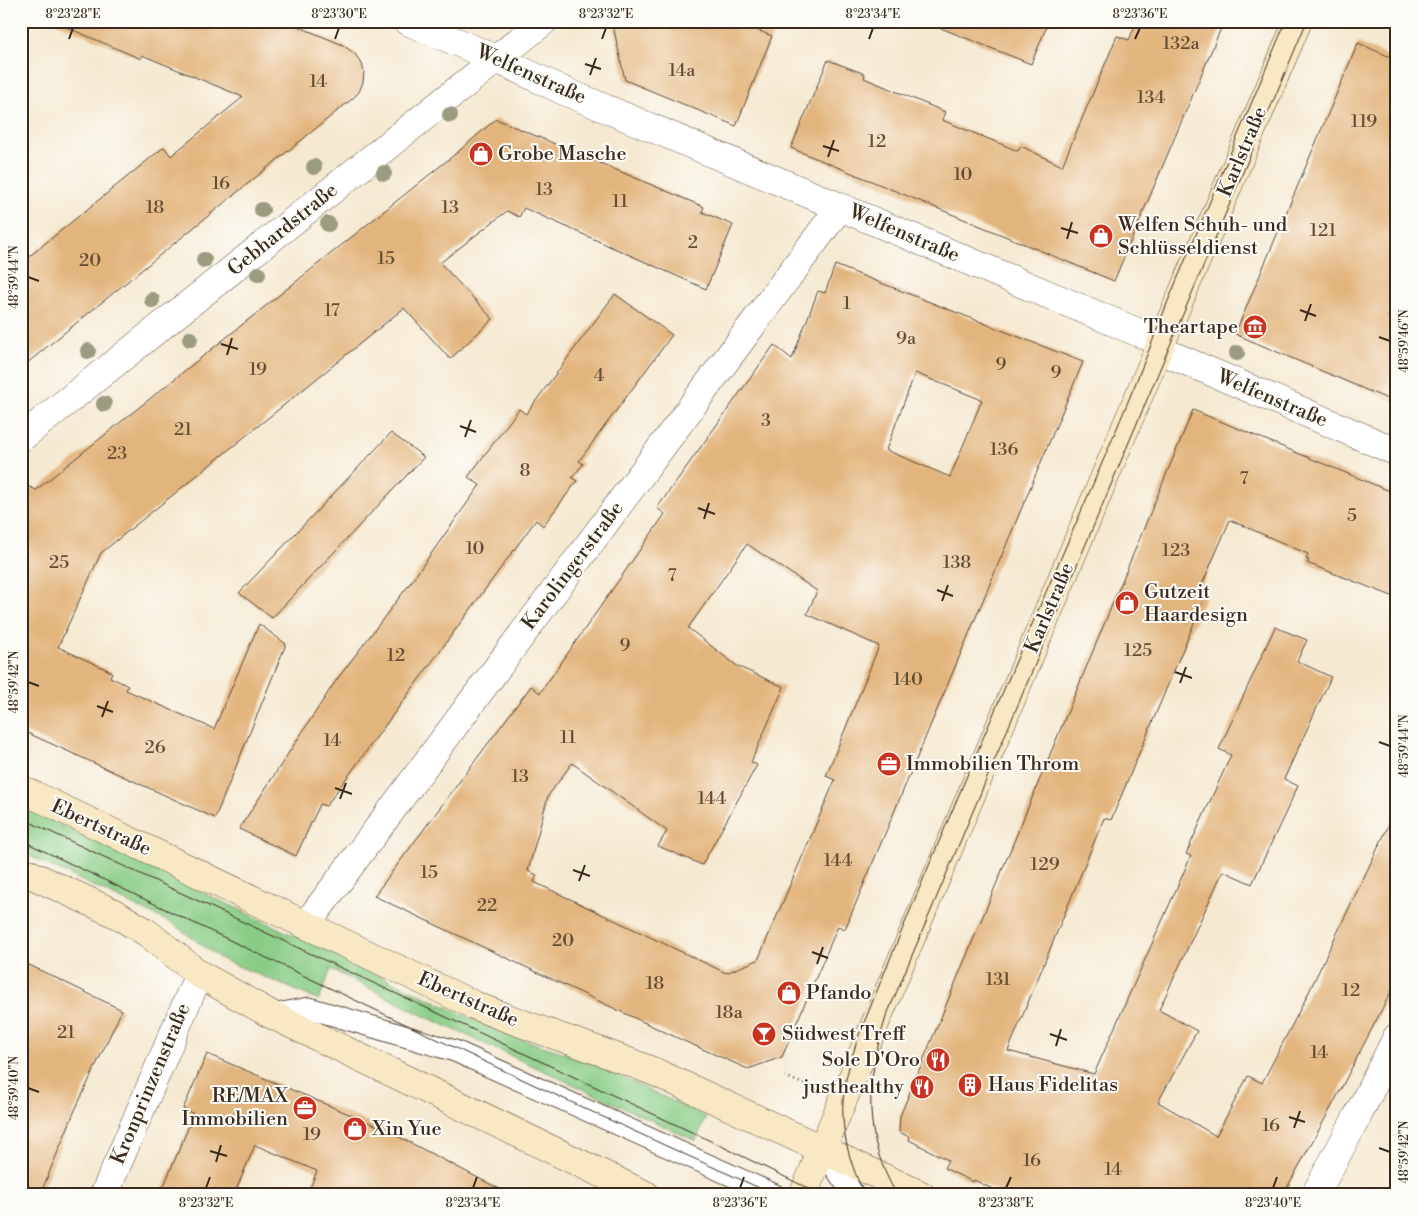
<svg xmlns="http://www.w3.org/2000/svg" width="1418" height="1216" font-family="'Libre Bodoni',serif">
<rect width="100%" height="100%" fill="#fdfcf7"/>
<filter id="ink" filterUnits="userSpaceOnUse"><feTurbulence type="fractalNoise" baseFrequency=".02" numOctaves="2"/><feDisplacementMap in="SourceGraphic" scale="10" xChannelSelector="R" yChannelSelector="G"/><feConvolveMatrix kernelMatrix="1 2 1 2 8 2 1 2 1" color-interpolation-filters="sRGB"/></filter>
<filter id="wash" filterUnits="userSpaceOnUse"><feTurbulence type="fractalNoise" baseFrequency=".0096" numOctaves="4" result="noise"/><feDisplacementMap in="SourceGraphic" scale="20" xChannelSelector="R" yChannelSelector="G"/><feGaussianBlur stdDeviation="1.12" result="paint"/><feColorMatrix in="noise" values="0 0 0 0 0 0 0 0 0 0 0 0 0 0 0 0 0 1.4 0 .05"/><feComposite in="paint" operator="in"/></filter>
<g filter="url(#wash)">
<rect width="100%" height="100%" fill="#f5e9d1"/>
<path fill="#88cc85" stroke="#627b52" d="M21,806L297,937L505,1034L562,1052L609,1071L706,1117L696,1141L420,1014L331,969L319,1000L221,959L173,924L21,852Z"/>
<g id="blocks">
<path fill="#e3b57e" fill-rule="evenodd" d="M52,21H285L343,45L355,54L362,64L364,72L363,82L359,92L352,99L21,368V263L164,147L171,156L243,97L142,55L141,59Z
M612,21H734L772,36L736,126L625,80Z
M929,21H1049L1031,64L928,23Z
M1137,21H1224L1114,281L791,148L828,60L865,74L864,78L945,112L942,120L1018,151L1021,146L1062,166L1117,36L1129,40Z
M1358,43L1397,60V295L1388,317L1397,321V403L1235,334Z
M496,119L704,207L702,212L733,225L706,289L524,208L519,217L507,211L440,263L493,319L450,359L404,308L101,553L58,647L112,672L110,677L128,686L126,690L214,729L259,624L286,644L215,818L21,730V483L36,490L459,151Z
M835,265L1083,362L845,929L838,926L782,1057L748,1069L684,1041L374,896L531,686L540,693L665,514L657,508L774,345L792,359L818,291L825,293ZM915,373L982,400L950,477L886,450ZM747,544L817,591L807,614L879,646L826,776L835,780L758,960L726,973L534,882L537,875L528,871L548,796L572,763L667,831L658,846L702,865L757,765L751,762L784,687L737,666L688,628Z
M615,294L672,335L579,461L583,464L572,478L577,481L543,526L536,520L326,806L320,804L296,856L239,829L335,682L411,582L480,485L468,477L519,409L526,414Z
M1193,410L1397,494V598L1307,563L1309,560L1306,559L1308,554L1230,520L1198,594L1205,597L1111,820L1104,818L1008,1051L1094,1074L1191,856L1186,854L1231,755L1219,749L1275,627L1307,640L1297,661L1331,677L1284,779L1298,786L1252,884L1223,871L1159,1010L1197,1031L1158,1102L1216,1136L1248,1076L1262,1083L1305,1000L1397,808V980L1332,1106L1283,1195H1005L974,1180L973,1182L944,1168L948,1160L909,1140L910,1137L899,1132L900,1116Z
M391,433L424,457L272,618L239,593Z
M21,961L122,1010L75,1110L40,1195H21Z
M207,1054L382,1128L511,1195H307L317,1171L255,1145L234,1195H160L194,1114L183,1109Z"/>
</g>
</g>
<g filter="url(#ink)">
<use href="#blocks" fill-opacity="0" stroke="#574739" stroke-width="1"/>
<g fill="none" stroke-linecap="round" stroke-linejoin="round">
<defs>
<path id="service" d="M272,1015L309,1008L455,1051L775,1195
M822,1149L854,1195"/>
<path id="minor" d="M407,21L497,59L564,91L1154,339L1167,353L1397,452
M21,438L544,21
M306,925L840,207
M104,1195L199,974
M1315,1195L1357,1117L1397,1037"/>
<path id="secondary" d="M21,789L474,1005C534,1030 597,1048 657,1073L921,1195
M21,870L114,913L146,932L199,974L272,1015L646,1195
M803,1195L1140,393L1298,21"/>
</defs>
<use href="#service" stroke="#574739" stroke-width="23"/>
<use href="#minor" stroke="#574739" stroke-width="29"/>
<use href="#secondary" stroke="#574739" stroke-width="29"/>
<path stroke="#574739" stroke-width="3" stroke-dasharray="1 4" stroke-linecap="butt" d="M785,1076L810,1087"/>
<use href="#service" stroke="#fff" stroke-width="21"/>
<use href="#minor" stroke="#fff" stroke-width="28"/>
<use href="#secondary" stroke="#f8e8c3" stroke-width="28"/>
<path stroke="#3b2a1e" stroke-width="1" d="M21,818L715,1143L822,1195
M21,840C272,960 521,1082 775,1195
M865,1195C851,1168 841,1133 843,1102C844,1079 852,1057 859,1035C916,894 976,754 1036,615C1081,511 1128,407 1168,301L1286,21
M897,1195C862,1136 866,1080 886,1017L1307,21"/>
</g>
<g fill="#9b9b80">
<circle cx="450" cy="115" r="8"/>
<circle cx="314" cy="167" r="8"/>
<circle cx="384" cy="173" r="8"/>
<circle cx="262" cy="210" r="8"/>
<circle cx="328" cy="224" r="8"/>
<circle cx="204" cy="260" r="8"/>
<circle cx="258" cy="274" r="8"/>
<circle cx="152" cy="300" r="8"/>
<circle cx="190" cy="339" r="8"/>
<circle cx="88" cy="351" r="8"/>
<circle cx="1237" cy="353" r="8"/>
<circle cx="104" cy="404" r="8"/>
</g>
</g>
<path fill="none" stroke="#3b2a1e" stroke-width="2" d="M69,39L73,28M335,39L339,28M602,39L606,28M869,39L873,28M1135,39L1140,28M585,64L601,69M590,75L596,58M823,146L839,151M828,157L834,140M1061,228L1078,233M1067,239L1072,222M28,277L39,281M1300,310L1316,316M1305,321L1311,304M1379,337L1390,341M221,344L238,349M227,355L232,338M460,426L476,432M465,437L471,420M698,508L715,514M704,519L709,503M937,590L953,596M942,601L948,585M1175,672L1192,678M28,682L39,686M1180,683L1186,667M97,706L113,712M102,717L108,701M1379,742L1390,746M335,788L352,794M340,799L346,783M573,870L590,876M579,881L585,865M812,952L828,958M817,964L823,947M1050,1034L1067,1040M1056,1046L1061,1029M28,1088L39,1092M1289,1117L1305,1122M1294,1128L1300,1111M1379,1148L1390,1152M210,1151L227,1156M216,1162L221,1145M206,1188L210,1177M473,1188L477,1177M740,1188L744,1177M1006,1188L1011,1177M1273,1188L1277,1177"/>
<defs>
<symbol id="shop-disc" viewBox="-11 -11 22 22"><circle r="9.5" fill="#c8321e" stroke="#fdfcf7"/><path d="M-5-2.5h2.3a2.7 3.5 0 0 1 5.4 0H5L5.5 6h-11ZM-1.5-2.5h3a1.5 2.3 0 0 0-3 0Z" fill="#fff"/></symbol>
<symbol id="museum-disc" viewBox="-11 -11 22 22"><circle r="9.5" fill="#c8321e" stroke="#fdfcf7"/><path d="M0-6L6-3V-2H-6V-3ZM-5-1h2V3h-2ZM-1-1h2V3h-2ZM3-1h2V3H3ZM-6 4H6V6H-6Z" fill="#fff"/></symbol>
<symbol id="office-disc" viewBox="-11 -11 22 22"><circle r="9.5" fill="#c8321e" stroke="#fdfcf7"/><path d="M-6-3h4V-5.5h4V-3h4V5H-6ZM-1-4.5V-3h2v-1.5ZM-6 0V1H6V0Z" fill="#fff"/></symbol>
<symbol id="bar-disc" viewBox="-11 -11 22 22"><circle r="9.5" fill="#c8321e" stroke="#fdfcf7"/><path d="M-6-5H6L.8 .8V4.5H3.5V6h-7V4.5H-.8V.8Z" fill="#fff"/></symbol>
<symbol id="restaurant-disc" viewBox="-11 -11 22 22"><circle r="9.5" fill="#c8321e" stroke="#fdfcf7"/><path d="M-5-6h1v4h1v-4h1v4h1v-4h1v5L-1.5 .5V6h-2V.5L-5-1ZM5-6V6H3V1.5H1.5Q1.5-4 5-6Z" fill="#fff"/></symbol>
<symbol id="building-disc" viewBox="-11 -11 22 22"><circle r="9.5" fill="#c8321e" stroke="#fdfcf7"/><path d="M-4-6H4V6H1V3H-1V6H-4ZM-2.5-4.3h1.7v1.8h-1.7ZM.8-4.3h1.7v1.8H.8ZM-2.5-1h1.7V.8h-1.7ZM.8-1h1.7V.8H.8Z" fill="#fff"/></symbol>
</defs>
<g fill-rule="evenodd">
<use href="#shop-disc" x="467" y="140" width="28" height="28"/>
<use href="#shop-disc" x="1087" y="222" width="28" height="28"/>
<use href="#museum-disc" x="1241" y="313" width="28" height="28"/>
<use href="#shop-disc" x="1113" y="589" width="28" height="28"/>
<use href="#office-disc" x="875" y="750" width="28" height="28"/>
<use href="#shop-disc" x="775" y="979" width="28" height="28"/>
<use href="#bar-disc" x="750" y="1020" width="28" height="28"/>
<use href="#restaurant-disc" x="924" y="1046" width="28" height="28"/>
<use href="#building-disc" x="956" y="1071" width="28" height="28"/>
<use href="#restaurant-disc" x="908" y="1073" width="28" height="28"/>
<use href="#office-disc" x="291" y="1094" width="28" height="28"/>
<use href="#shop-disc" x="341" y="1115" width="28" height="28"/>
</g>
<g text-anchor="middle" dominant-baseline="central" stroke-width="4" stroke-linejoin="round" paint-order="stroke">
<g font-size="18" fill="#654d36">
<text x="1181" y="43">132a</text>
<text x="682" y="70">14a</text>
<text x="318" y="81">14</text>
<text x="1151" y="97">134</text>
<text x="1364" y="121">119</text>
<text x="877" y="141">12</text>
<text x="963" y="174">10</text>
<text x="221" y="183">16</text>
<text x="544" y="189">13</text>
<text x="620" y="201">11</text>
<text x="155" y="207">18</text>
<text x="450" y="207">13</text>
<text x="1323" y="230">121</text>
<text x="693" y="242">2</text>
<text x="386" y="258">15</text>
<text x="90" y="260">20</text>
<text x="847" y="303">1</text>
<text x="332" y="310">17</text>
<text x="906" y="338">9a</text>
<text x="1001" y="364">9</text>
<text x="258" y="369">19</text>
<text x="1056" y="372">9</text>
<text x="599" y="375">4</text>
<text x="766" y="420">3</text>
<text x="183" y="429">21</text>
<text x="1004" y="449">136</text>
<text x="117" y="453">23</text>
<text x="525" y="470">8</text>
<text x="1244" y="478">7</text>
<text x="1352" y="515">5</text>
<text x="475" y="548">10</text>
<text x="1176" y="550">123</text>
<text x="59" y="562">25</text>
<text x="957" y="562">138</text>
<text x="672" y="575">7</text>
<text x="625" y="645">9</text>
<text x="1138" y="650">125</text>
<text x="396" y="655">12</text>
<text x="908" y="679">140</text>
<text x="568" y="737">11</text>
<text x="332" y="740">14</text>
<text x="155" y="747">26</text>
<text x="520" y="776">13</text>
<text x="712" y="798">144</text>
<text x="838" y="860">144</text>
<text x="1045" y="864">129</text>
<text x="429" y="872">15</text>
<text x="487" y="905">22</text>
<text x="563" y="940">20</text>
<text x="998" y="979">131</text>
<text x="655" y="983">18</text>
<text x="1351" y="990">12</text>
<text x="729" y="1012">18a</text>
<text x="66" y="1032">21</text>
<text x="1319" y="1052">14</text>
<text x="1271" y="1125">16</text>
<text x="312" y="1134">19</text>
<text x="1032" y="1160">16</text>
<text x="1113" y="1169">14</text>
</g>
<g font-size="20" fill="#3b2a1e" stroke="#fdfcf7">
<text transform="translate(531 75) rotate(24)">Welfenstraße</text>
<text transform="translate(1243 152) rotate(-67)">Karlstraße</text>
<text transform="translate(283 230) rotate(-39)">Gebhardstraße</text>
<text transform="translate(904 234) rotate(23)">Welfenstraße</text>
<text transform="translate(1272 399) rotate(23)">Welfenstraße</text>
<text transform="translate(573 566) rotate(-53)">Karolingerstraße</text>
<text transform="translate(1050 608) rotate(-67)">Karlstraße</text>
<text transform="translate(101 828) rotate(25)">Ebertstraße</text>
<text transform="translate(468 1000) rotate(24)">Ebertstraße</text>
<text transform="translate(151 1084) rotate(-67)">Kronprinzenstraße</text>
</g>
<g font-size="20" fill="#3b2a1e" stroke="#fdfcf7" text-anchor="start">
<text x="498" y="154">Grobe Masche</text>
<text x="1118" y="225">Welfen Schuh- und<tspan x="1118" dy="23">Schlüsseldienst</tspan></text>
<text x="1238" y="327" text-anchor="end">Theartape</text>
<text x="1144" y="592">Gutzeit<tspan x="1144" dy="23">Haardesign</tspan></text>
<text x="906" y="764">Immobilien Throm</text>
<text x="806" y="993">Pfando</text>
<text x="782" y="1034">Südwest Treff</text>
<text x="920" y="1060" text-anchor="end">Sole D'Oro</text>
<text x="988" y="1085">Haus Fidelitas</text>
<text x="904" y="1087" text-anchor="end">justhealthy</text>
<text x="288" y="1096" text-anchor="end">RE/MAX<tspan x="288" dy="23">Immobilien</tspan></text>
<text x="372" y="1129">Xin Yue</text>
</g>
</g>
<rect width="1418" height="1216" fill="none" stroke="#fdfcf7" stroke-width="55"/>
<rect x="28" y="28" width="1362" height="1160" fill="none" stroke="#3b2a1e" stroke-width="2"/>
<g font-size="12" text-anchor="middle" fill="#3b2a1e">
<text x="73" y="18">8°23'28"E</text>
<text x="339" y="18">8°23'30"E</text>
<text x="606" y="18">8°23'32"E</text>
<text x="873" y="18">8°23'34"E</text>
<text x="1140" y="18">8°23'36"E</text>
<text transform="translate(14 277) rotate(-90)" y="4">48°59'44"N</text>
<text transform="translate(1404 341) rotate(-90)" y="4">48°59'46"N</text>
<text transform="translate(14 682) rotate(-90)" y="4">48°59'42"N</text>
<text transform="translate(1404 746) rotate(-90)" y="4">48°59'44"N</text>
<text transform="translate(14 1088) rotate(-90)" y="4">48°59'40"N</text>
<text transform="translate(1404 1152) rotate(-90)" y="4">48°59'42"N</text>
<text x="206" y="1207">8°23'32"E</text>
<text x="473" y="1207">8°23'34"E</text>
<text x="740" y="1207">8°23'36"E</text>
<text x="1006" y="1207">8°23'38"E</text>
<text x="1273" y="1207">8°23'40"E</text>
</g>
</svg>
